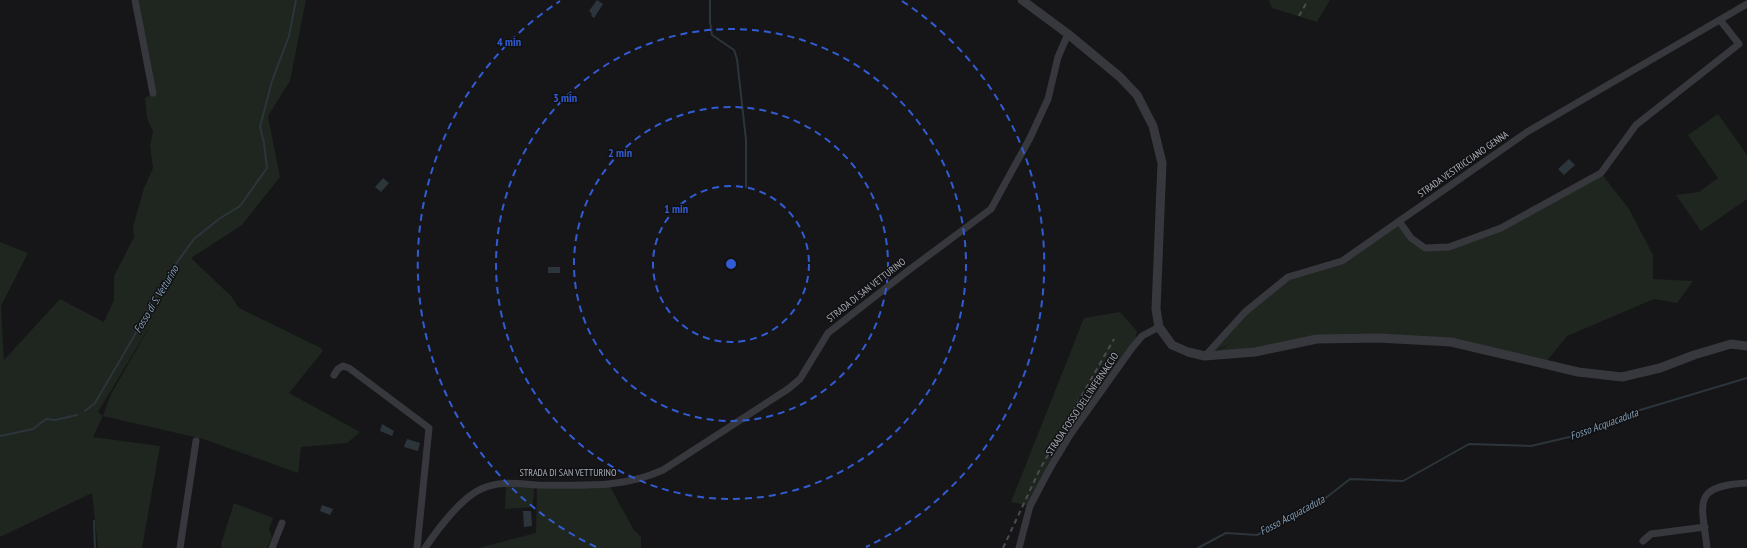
<svg xmlns="http://www.w3.org/2000/svg" width="1747" height="548" font-family="'PT Sans Narrow',sans-serif">
<rect width="100%" height="100%" fill="#161618"/>
<path fill="#1e261f" fill-rule="evenodd" d="M135,0H306L290,81L268,116L280,177L242,225L191,258L231,296L239,308L321,348L323,351L289,393L360,432L347,443L301,447L298,473L203,439L103,416L93,437L160,446L142,548H98L92,493L0,537V242L28,253L1,306L4,360L60,299L104,322L114,300V276L134,237L133,227L144,188L153,168L150,145L153,132L147,118L145,98L153,93ZM157,314L111,394L103,416L98,412Z
M1269,0H1330L1317,22L1272,8Z
M1718,114L1747,155V199L1701,231L1676,195L1699,192L1718,178L1688,135Z
M1601,173L1629,209L1653,255V279L1693,281L1677,303L1654,299L1567,336L1547,361L1451,342L1317,339L1211,355L1233,342L1205,356L1245,312L1288,277L1342,261L1399,221L1425,248L1449,247L1501,228Z
M1120,312L1137,331L1135,344L1070,435L1030,506L1011,502L1084,318Z
M506,483L534,484L533,507L505,509Z
M537,485H609L634,530L641,537V548H478L536,533Z
M234,503L273,518L269,529L272,537L267,548H222L221,544Z"/>
<path fill="#2c353c" d="M597,0L603,4L594,18L591,16L592,14L589,11Z
M1569,159L1575,165L1564,175L1558,169Z
M383,178L389,183L381,192L375,187Z
M548,267H560V273H548Z
M382,424L394,431L392,436L380,431Z
M407,439L420,443L418,451L404,447Z
M322,505L333,509L330,515L320,511Z
M523,511H531L532,526L524,527Z"/>
<g fill="none" stroke-linecap="round" stroke-linejoin="round">
<path stroke="#2c353c" stroke-width="2" d="M710,0V22L712,35L734,50L737,59L746,140V187
M85,411L95,403L133,338L165,279L194,239L219,219L240,206L267,168L264,143L260,127L272,81L289,36L296,0
M0,436L33,429L46,419L55,420L77,415
M94,521L95,548
M1198,548L1226,533L1257,535L1327,497L1350,479L1403,481L1469,444L1531,446L1578,435L1627,414L1747,378"/>
<path stroke="#37383d" stroke-width="7" d="M135,0L153,93
M1399,221L1411,238L1425,248L1449,247L1501,228L1601,173L1636,125L1739,44L1720,20
M1205,356L1245,312L1288,277L1342,261L1527,132L1747,4
M334,375L338,369L343,366L349,368L429,428L417,548
M1643,541L1651,534L1705,527
M180,548L196,441
M272,548L282,523
M425,548C437,530 461,498 481,489C499,480 519,484 538,485C582,485 621,489 663,470L788,389L800,379L828,333L909,270L991,209L1030,138L1048,99L1058,57L1068,34
M1019,548L1030,506L1049,470L1070,435L1132,348L1142,336L1159,327
M1707,548C1702,503 1691,486 1747,483"/>
<path stroke="#37383d" stroke-width="9" d="M1022,0L1068,34L1120,77L1137,95L1153,126L1162,163L1156,309L1159,327L1172,345L1188,352L1205,356L1255,352L1317,339L1378,338L1451,342L1578,372L1622,377L1660,368L1694,355L1731,344L1747,346"/>
<path stroke="#4a4c52" stroke-width="2" stroke-dasharray="5 4" stroke-linecap="butt" d="M1299,16L1308,0
M1003,548L1040,469L1114,339"/>
</g>
<g fill="none" stroke="#325cd3" stroke-width="2" stroke-dasharray="7 5">
<circle cx="731" cy="264" r="78"/>
<circle cx="731" cy="264" r="157"/>
<circle cx="731" cy="264" r="235"/>
<path d="M596 547A314 314 0 0 1 560 1M902 1A314 314 0 0 1 866 547"/>
</g>
<g text-anchor="middle" dominant-baseline="central" stroke-width="3" stroke-linejoin="round" paint-order="stroke">
<g font-size="10" fill="#a8adb8" stroke="#111113">
<text transform="translate(1463 164) rotate(-35)">STRADA VESTRICCIANO GENNA</text>
<text transform="translate(866 290) rotate(-38)">STRADA DI SAN VETTURINO</text>
<text transform="translate(1082 404) rotate(-56)">STRADA FOSSO DELL'INFERNACCIO</text>
<text x="568" y="472">STRADA DI SAN VETTURINO</text>
</g>
<g font-size="11" font-style="italic" fill="#7f9bb3" stroke="#111113">
<text transform="translate(156 299) rotate(-59)">Fosso di S. Vetturino</text>
<text transform="translate(1604 424) rotate(-20)">Fosso Acquacaduta</text>
<text transform="translate(1292 515) rotate(-28)">Fosso Acquacaduta</text>
</g>
</g>
<circle cx="731" cy="264" r="6" fill="#325cd3" stroke="#111113" stroke-width="2"/>
<g font-size="12" text-anchor="middle" font-weight="bold" fill="#325cd3" stroke="#111113" stroke-width="3" stroke-linejoin="round" paint-order="stroke">
<text x="509" y="46">4 min</text>
<text x="565" y="102">3 min</text>
<text x="620" y="157">2 min</text>
<text x="676" y="213">1 min</text>
</g>
</svg>
